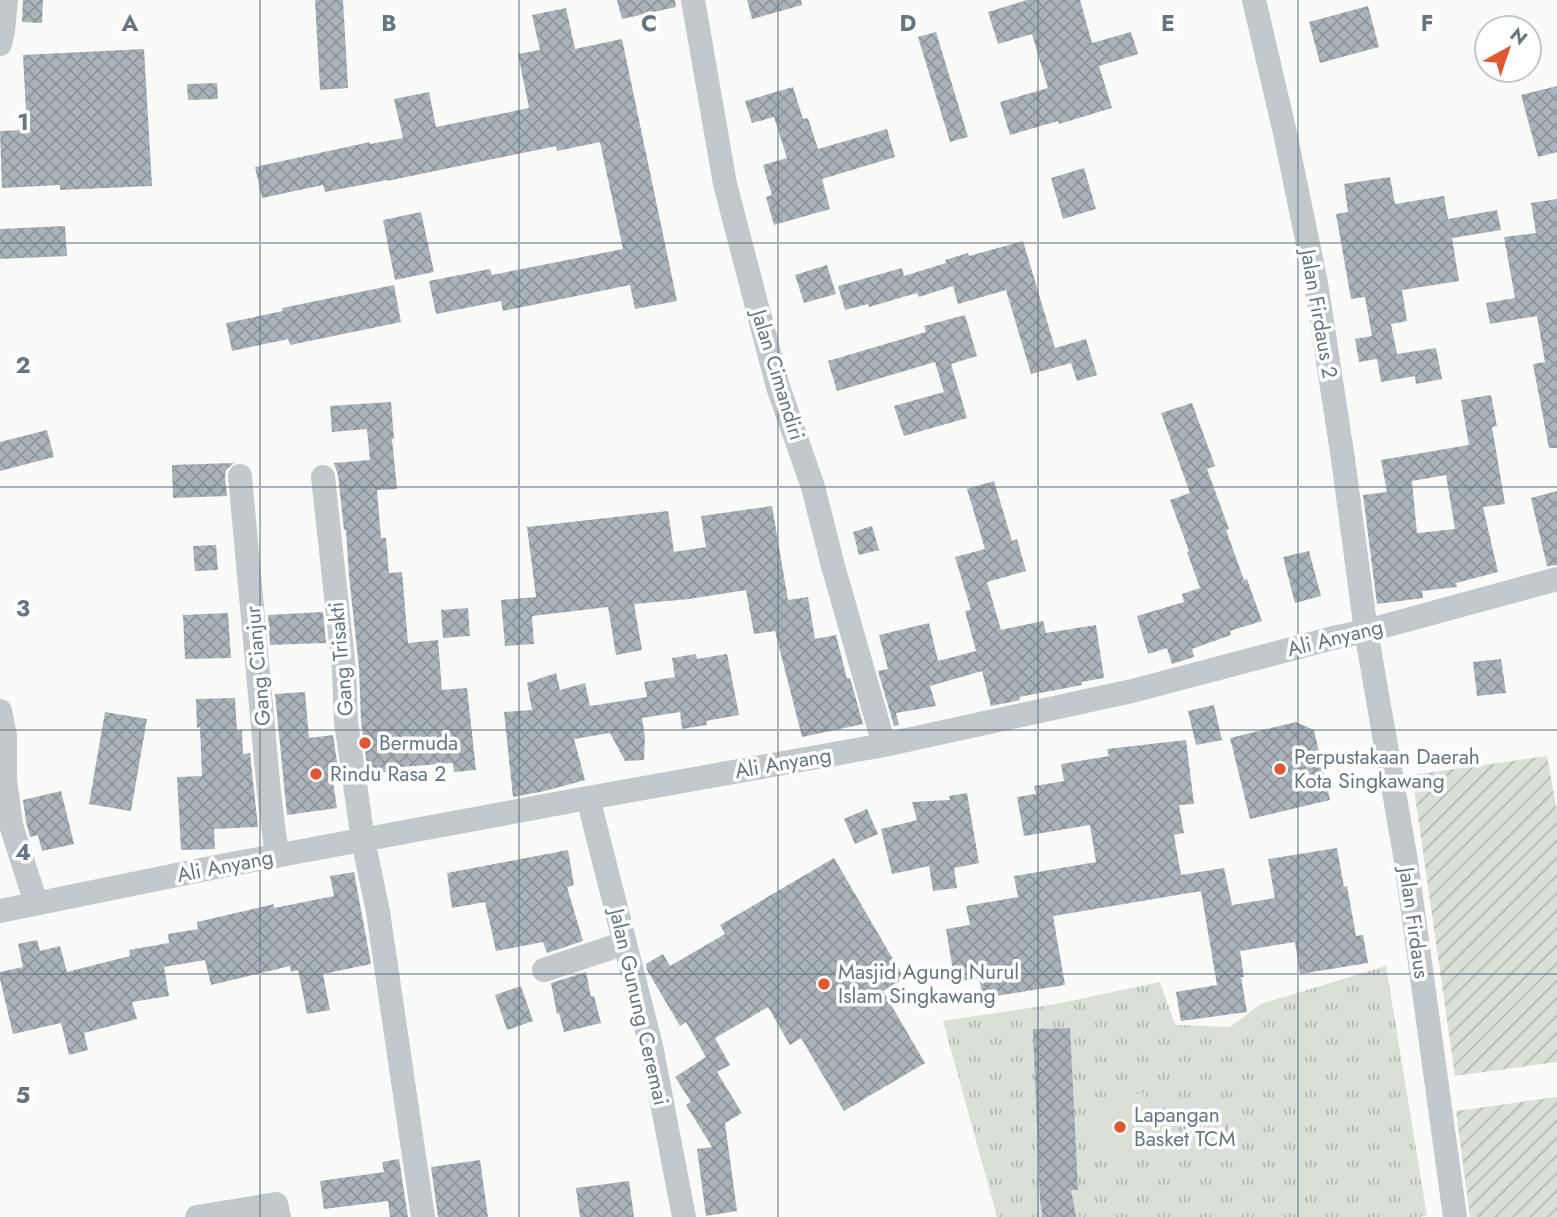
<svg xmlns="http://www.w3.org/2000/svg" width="1557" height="1217" font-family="Jost,sans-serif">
<defs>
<pattern id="grass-tufts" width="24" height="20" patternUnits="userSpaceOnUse" patternTransform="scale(1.75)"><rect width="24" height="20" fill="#dadfd7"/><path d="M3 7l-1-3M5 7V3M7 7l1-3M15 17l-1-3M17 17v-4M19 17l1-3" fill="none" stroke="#b4b9b4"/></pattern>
<pattern id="garden-furrows" width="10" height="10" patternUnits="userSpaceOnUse" patternTransform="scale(1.75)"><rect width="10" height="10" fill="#dadfd7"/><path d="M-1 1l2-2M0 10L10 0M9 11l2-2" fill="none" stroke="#b4b9b4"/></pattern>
<pattern id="building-cross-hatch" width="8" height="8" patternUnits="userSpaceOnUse" patternTransform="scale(1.75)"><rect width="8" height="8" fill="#aab3b9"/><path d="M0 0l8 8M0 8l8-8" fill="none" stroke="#8e969c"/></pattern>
</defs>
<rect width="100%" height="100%" fill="#fafaf8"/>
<path fill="url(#grass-tufts)" d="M1386,966L1427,1216L1419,1217H997L943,1021L1056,1004L1160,982L1175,1025L1230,1027L1261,1004Z"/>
<path fill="url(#garden-furrows)" d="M1547,756L1557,811V1062L1455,1076L1412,775Z
M1557,1097V1217H1470L1456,1111Z"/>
<path fill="#dadfd7" d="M1143,1093L1155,1150L1097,1161L1085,1104Z"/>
<path fill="url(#building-cross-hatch)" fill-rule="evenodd" d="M23,0H43L42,23L22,22Z
M315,0H343L348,88L320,90Z
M617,0H675L676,7L622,19Z
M747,0H801L802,5L752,19Z
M1027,0H1080L1092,43L1131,32L1138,54L1099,66L1112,108L1059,124L1058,121L1010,135L1000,102L1048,88L1032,34L998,44L988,12Z
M1368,6L1379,47L1320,63L1309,22Z
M566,8L575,49L622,39L677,301L635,309L630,285L503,311L501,301L436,314L429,281L490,269L492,275L623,249L600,142L557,151L556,146L387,181V180L325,192L323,185L262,198L255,167L370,142V144L403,138L394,99L429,92L436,127L529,108L518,54L540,50L532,15Z
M936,32L968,137L950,142L918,37Z
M144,49L152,186L60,190V185L2,188L0,131L27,130L23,55Z
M217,83L218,99L188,100L187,84Z
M1557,86V152L1538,157L1521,95Z
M793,87L803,119L808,118L818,149L887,129L895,157L822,179L830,209L774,225L766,197L772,195L763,165L787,158L774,117L752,123L745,101Z
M1084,168L1096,209L1063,219L1051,178Z
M1390,177L1395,204L1444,196L1448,219L1497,210L1501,230L1452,238L1459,281L1402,290L1407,321L1391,324L1397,354L1436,348L1442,379L1416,384L1415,376L1381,382L1377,359L1359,362L1355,339L1372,336L1365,297L1351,299L1336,214L1348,212L1344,184Z
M1557,199V448H1549L1533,364L1545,362L1537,316L1490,324L1486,303L1515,298L1504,237L1536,233L1531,203Z
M421,212L434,272L395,280L383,220Z
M65,226L67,256L0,259V229Z
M1023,241L1055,348L1086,339L1097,375L1077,381L1071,363L1031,374L1006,290L958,304L953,286L919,297L917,293L869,307L868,304L845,310L838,286L902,268L904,276L946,263L945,260L968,253L969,256Z
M827,265L836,294L804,303L795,275Z
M394,285L401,322L290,345L288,339L232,351L226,323L283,311L282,308Z
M965,315L977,356L951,364L967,418L904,436L894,406L944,392L935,362L837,391L828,361L926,332L924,326Z
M1491,395L1497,426L1492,427L1505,504L1483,507L1498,572L1456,583L1457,587L1422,591L1423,598L1377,604L1363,495L1387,492L1381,460L1469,445L1461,400ZM1446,475L1455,529L1417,533L1412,481Z
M391,402L394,439H392L397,489L377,490L381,538H386L389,573L402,572L408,643L438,640L442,690L467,688L476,770L454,772L453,763L401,767L402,771L368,773L361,721L359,668L349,576L346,530H344L338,475L334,463L370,460L367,429L332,432L330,406Z
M1192,403L1215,466L1207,469L1229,529L1226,530L1244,580L1247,579L1262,621L1230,631L1231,635L1192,649L1194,657L1172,664L1167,648L1148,654L1137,616L1184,602L1182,594L1200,588L1187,552L1189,551L1170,500L1190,493L1161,413Z
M47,430L54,457L0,471V442Z
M234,463L226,470L225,477L227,496L173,498L172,465Z
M994,481L1012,541L1017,539L1026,571L987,582L1001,630L1043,621L1046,633L1096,625L1104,678L1081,682L1082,685L1019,697L1020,700L991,706L982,671L930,686L936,706L896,713L899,725L894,726L878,671L888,669L879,635L929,623L938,661L976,651L965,611L971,610L955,557L985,549L967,489Z
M1557,491V565L1547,566L1531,498Z
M772,506L788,600L808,597L815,639L836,635L847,679L850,678L863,724L802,737L775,631L754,634L746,590L689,599L634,604L642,650L616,655L608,607L532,616L534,644L505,646L501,600L536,597L527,527L668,511L674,552L706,547L701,516Z
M872,526L879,550L859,555L853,532Z
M216,545L218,570L195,571L193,546Z
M1309,551L1321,596L1295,603L1283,557Z
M468,608L470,636L443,638L441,610Z
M323,612L326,643L270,645L268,615Z
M228,613L231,658L185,659L183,615Z
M696,654L697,659L727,654L739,715L706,721L707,725L682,729L680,712L642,718L645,737L644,760L625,761L610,733L574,739L585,780L545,791L513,797L504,712L532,710L527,683L556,673L560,690L585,683L590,706L647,697L644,682L675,677L672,658Z
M1501,659L1506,693L1477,696L1473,662Z
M305,692L309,738L333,735L339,775H332L337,808L287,815L275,694Z
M235,698L237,731L242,730L243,754L250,753L258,827L214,829L215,849L181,850L177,777L202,776L200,727L197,728L196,699Z
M1214,705L1222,740L1196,745L1188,711Z
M105,712L147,719L131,811L89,804Z
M1296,722L1314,730L1330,800L1250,819L1230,738Z
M1186,740L1194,804L1179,805L1184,833L1174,835L1181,875L1224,868L1232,905L1275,898L1268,859L1337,848L1344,887L1347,886L1356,936L1363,935L1368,963L1300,974L1295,942L1240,951L1244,977H1241L1247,1012L1181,1021L1176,992L1217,985L1201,891L1053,916L1065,985L983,998L979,978L955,982L946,929L970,925L966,906L1018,897L1014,876L1096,862L1090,825L1024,836L1017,797L1036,794L1034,786L1064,781L1061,764L1109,756L1107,749Z
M61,791L74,844L42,851L38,835L30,837L26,822L23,800Z
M967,793L979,863L954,868L957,888L933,891L929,866L892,874L881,829L917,820L912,802L950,800L949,796Z
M867,809L878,834L855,844L844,819Z
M568,850L574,885L567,887L583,941L547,953L543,942L496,951L485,902L452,908L447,873Z
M834,858L904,978L883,991L925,1063L844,1111L801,1038L790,1045L768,1007L715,1038L730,1065L717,1072L742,1113L725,1123L737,1211L706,1216L697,1149L712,1147L686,1105L691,1102L675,1077L706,1057L686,1022L680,1026L647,970L646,964L663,954L670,966L725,934L720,925Z
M354,872L371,964L323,974L330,1010L307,1014L298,970L291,972L290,966L211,985L205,960L164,967L169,996L132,1002L137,1019L84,1033L88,1050L69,1055L61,1023L13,1034L0,979V972L23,967L18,944L37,940L40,951L60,946L67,972L130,956L129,950L169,943L168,934L198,929L197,922L274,904V908L334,896L330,876Z
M586,972L591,997L594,996L601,1023L564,1032L559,1013L557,1014L551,983Z
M521,986L533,1021L507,1030L495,995Z
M1070,1028L1078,1190H1071L1076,1217H1043L1040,1201L1033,1029Z
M399,1159L408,1217H390L388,1201L324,1209L320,1181L384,1172L382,1162Z
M480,1160L488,1217H438L431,1167Z
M629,1181L634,1217H580L576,1188Z"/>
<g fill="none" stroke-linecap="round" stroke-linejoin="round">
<path stroke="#c3c8cc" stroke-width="24" d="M693,0L725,184L778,387L813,487L833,566L884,745
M1254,0L1285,133L1316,283L1343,459L1366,631L1406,861L1455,1217
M0,44L3,31L6,0
M240,476L269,793L277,856
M323,477L344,670L346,722L363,840L378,912L423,1217
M0,711L5,736V780L11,825L36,903
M588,798L651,1046L684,1217
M0,911L221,866L588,798L884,745L1132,691L1333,638L1366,631L1557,579
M544,970L625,943
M197,1217L276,1204L279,1217"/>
</g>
<path fill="none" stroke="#657683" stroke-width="2" stroke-opacity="0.55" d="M260,0V1217M519,0V1217M778,0V1217M1038,0V1217M1298,0V1217M0,243H1557M0,487H1557M0,730H1557M0,974H1557"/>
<g fill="#e4572e" stroke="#fff" stroke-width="2.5">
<circle cx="365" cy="743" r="7"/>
<circle cx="1280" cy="769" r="7"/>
<circle cx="316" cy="774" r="7"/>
<circle cx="824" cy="984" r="7"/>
<circle cx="1120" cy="1127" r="7"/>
</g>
<g text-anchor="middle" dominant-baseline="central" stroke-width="7" stroke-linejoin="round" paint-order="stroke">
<g font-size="21" fill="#657683" stroke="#fff">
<text transform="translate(1319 314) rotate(80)">Jalan Firdaus 2</text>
<text transform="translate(778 375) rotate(73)">Jalan Cimandiri</text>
<text transform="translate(1335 638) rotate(-14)">Ali Anyang</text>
<text transform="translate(341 659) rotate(-95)">Gang Trisakti</text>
<text transform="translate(258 666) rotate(-95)">Gang Cianjur</text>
<text transform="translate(783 763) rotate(-10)">Ali Anyang</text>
<text transform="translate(225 866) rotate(-11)">Ali Anyang</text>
<text transform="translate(1414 923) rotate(82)">Jalan Firdaus</text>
<text transform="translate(639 1007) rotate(77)">Jalan Gunung Ceremai</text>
</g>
<g font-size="21" fill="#657683" stroke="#fff" text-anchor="start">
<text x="379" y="743">Bermuda</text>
<text x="1294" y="757">Perpustakaan Daerah<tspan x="1294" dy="24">Kota Singkawang</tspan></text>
<text x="330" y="774">Rindu Rasa 2</text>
<text x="838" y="972">Masjid Agung Nurul<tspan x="838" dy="24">Islam Singkawang</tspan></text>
<text x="1134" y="1115">Lapangan<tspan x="1134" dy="24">Basket TCM</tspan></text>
</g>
</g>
<g font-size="23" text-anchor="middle" font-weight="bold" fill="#657683" stroke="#fff" stroke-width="7" stroke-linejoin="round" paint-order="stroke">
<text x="130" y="31">A</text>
<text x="389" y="31">B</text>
<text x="649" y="31">C</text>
<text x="908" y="31">D</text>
<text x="1168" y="31">E</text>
<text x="1427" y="31">F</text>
<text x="23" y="130">1</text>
<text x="23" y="373">2</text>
<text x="23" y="616">3</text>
<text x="23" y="860">4</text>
<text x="23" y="1103">5</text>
</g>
<g transform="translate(1508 49) rotate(40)"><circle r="33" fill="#ffffff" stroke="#c1c8cd" stroke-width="2"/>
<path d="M0-5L12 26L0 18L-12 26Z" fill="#e4572e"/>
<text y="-10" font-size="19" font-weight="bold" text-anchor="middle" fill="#657683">N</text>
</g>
</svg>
